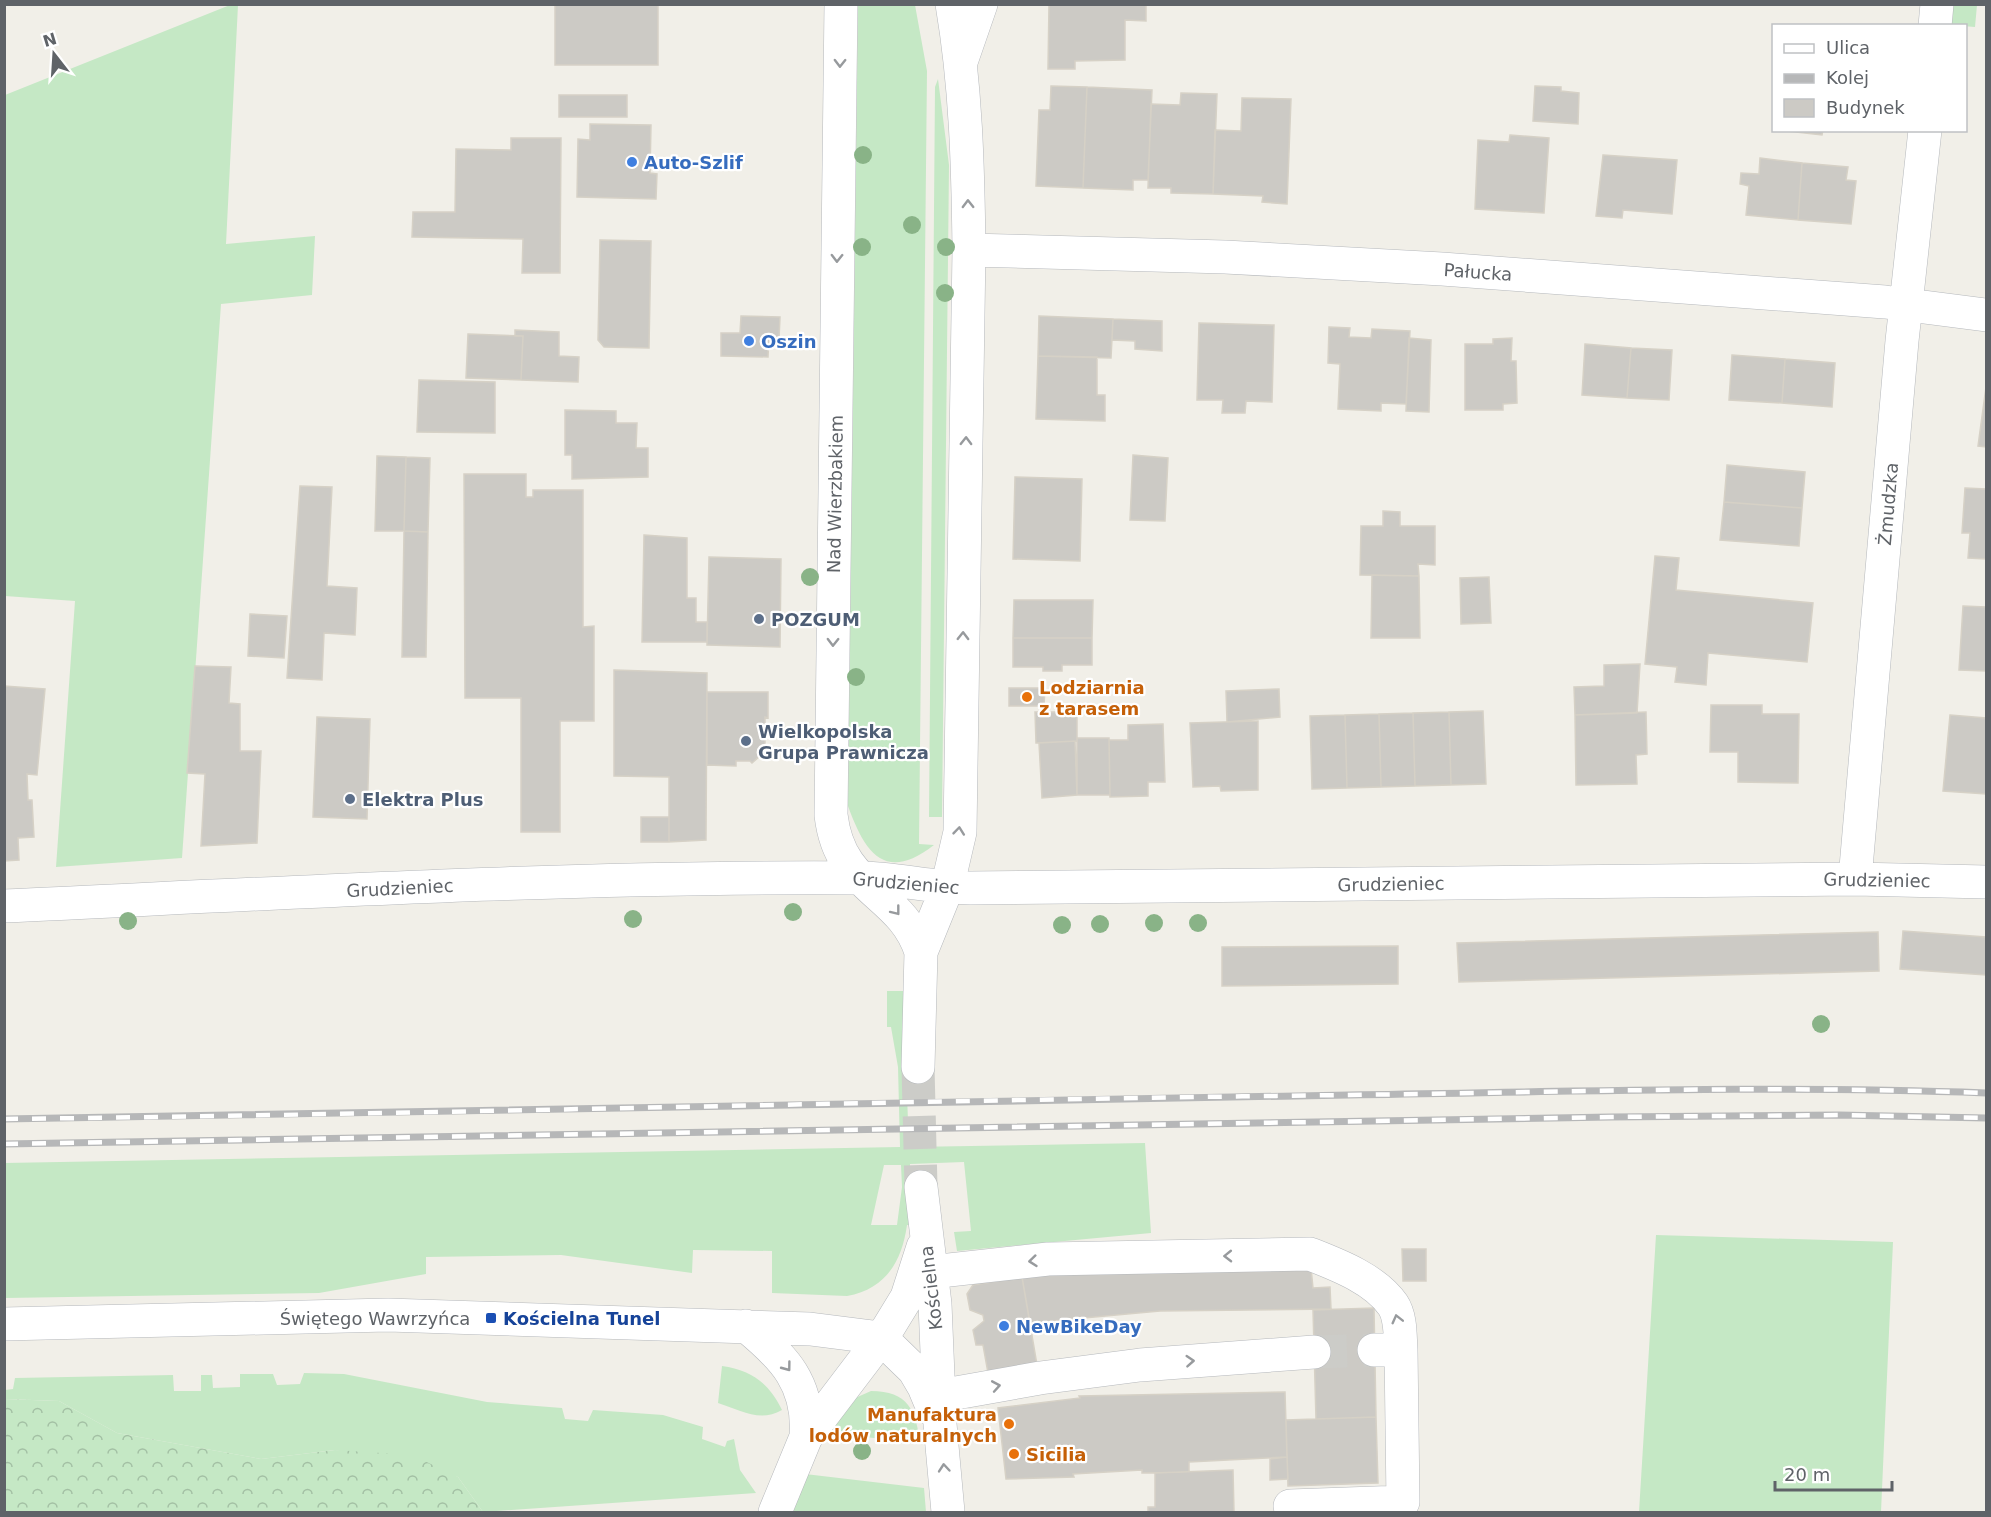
<svg xmlns="http://www.w3.org/2000/svg" width="1991" height="1517" font-family="'DejaVu Sans',sans-serif">
<defs>
<pattern id="forest-crowns" width="20" height="18" patternUnits="userSpaceOnUse" patternTransform="scale(1.5)"><rect width="20" height="18" fill="#c5e8c5"/><path d="M2 6a3 3 0 1 1 6 0M12 15a3 3 0 1 1 6 0" fill="none" stroke="#a3c0a4"/></pattern>
</defs>
<rect width="100%" height="100%" fill="#f1efe8"/>
<path fill="#c5e8c5" fill-rule="evenodd" d="M230,5H238L226,244L315,236L312,295L221,304L182,858L56,867L75,601L5,596V95Z
M858,5H915L927,71L919,844L934,845C885,883 865,853 848,806Z
M1952,5H1977L1975,27L1950,25Z
M938,79L949,165L942,817H929L935,87Z
M887,991H903L909,1147L1145,1143L1151,1233L957,1251L954,1232L971,1231L964,1162L910,1164L911,1225H907C902,1261 886,1289 847,1296L772,1293V1251L693,1250L692,1273L561,1255L426,1257V1274L319,1293L5,1298L4,1163L900,1147L898,1067L891,1027H887ZM884,1165H901L902,1187L897,1225H871Z
M1656,1235L1893,1242L1881,1512H1639Z
M722,1366C751,1370 769,1383 782,1410C760,1423 740,1410 718,1403Z
M304,1373L344,1374L487,1402L562,1408L565,1419L588,1421L593,1410L663,1415L703,1427L702,1439L725,1447L727,1441L734,1439L740,1470L756,1493L483,1512L458,1477L335,1450L261,1459L117,1433L59,1401L5,1399V1390L13,1389L15,1378L173,1375L174,1391H201V1375H212L213,1388L240,1387V1374H273L277,1385L300,1384Z
M871,1391C908,1391 916,1410 920,1443L828,1433L853,1399Z
M805,1474L924,1488L926,1512H790Z"/>
<path fill="url(#forest-crowns)" d="M5,1399L59,1401L117,1433L261,1459L335,1450L412,1455L458,1477L483,1512H5Z"/>
<path fill="#cccac5" stroke="#d6d1c6" stroke-width="1.5" d="M555,4H658V65H555Z
M1049,4H1146V21L1125,20V60L1075,61V69H1048Z
M1051,86L1087,87L1083,188L1036,186L1039,110H1050Z
M1535,86L1561,87V91L1579,93L1578,124L1533,121Z
M1087,87L1152,90L1148,180H1133V190L1083,188Z
M1181,93L1217,94L1213,194L1171,193V188H1148L1151,104L1180,105Z
M559,95H627V117H559Z
M1242,98L1291,99L1287,204L1262,202L1263,196L1213,194L1215,130L1241,131Z
M590,124L651,125L650,173L657,174L656,199L577,197L578,139L590,140Z
M1778,130H1823L1822,135Z
M1510,135L1549,138L1544,213L1475,209L1478,140L1509,142Z
M511,138H561L560,273H522L523,239L412,237L413,212H455L456,149L511,150Z
M1603,155L1677,160L1672,214L1623,210L1622,218L1596,216Z
M1760,158L1802,163L1798,220L1746,215L1749,186L1740,184L1741,173L1759,174Z
M1802,163L1848,167L1846,180L1856,181L1851,224L1798,220Z
M600,240L651,241L649,348L604,347L598,340Z
M741,316L780,317L779,339L769,338L768,357L721,356V333H740Z
M1039,316L1113,319L1111,358L1038,356Z
M1113,319L1162,321V351L1135,349V341L1112,340Z
M1199,323L1274,325L1272,402L1246,401L1245,413H1222L1223,400H1197Z
M1329,327L1350,328L1349,337L1371,338L1372,329L1410,331L1406,404L1381,403V411L1338,409L1340,364L1328,363Z
M515,330L559,332V356L579,357L578,382L521,380L523,336H515Z
M468,334L523,336L521,380L466,378Z
M1409,338L1431,340L1429,412L1406,411Z
M1512,338L1511,361H1516L1517,403L1503,404V410H1465V344H1493V339Z
M1585,344L1631,348L1627,398L1582,395Z
M1631,348L1672,350L1669,400L1627,398Z
M1732,355L1785,359L1782,403L1729,400Z
M1038,356L1097,357V395H1105V421L1036,419Z
M1785,359L1835,363L1832,407L1782,403Z
M419,380L495,382V433L417,432Z
M1986,387V447L1978,446Z
M565,410L616,411V423H637L636,448H648V477L572,479V455H565Z
M1133,455L1168,458L1165,521L1130,520Z
M377,456L406,457L404,531H375Z
M406,457L430,458L428,532L404,531Z
M1727,465L1805,472L1802,508L1724,502Z
M464,474H526V497H533V490H583V627L594,626V721H560V832H521V698H465Z
M1015,477L1082,479L1080,561L1013,559Z
M300,486L332,487L327,586L357,588L355,635L324,633L322,680L287,678Z
M1965,488L1986,489V559L1968,558L1970,533H1962Z
M1724,502L1802,508L1799,546L1720,540Z
M1383,511L1400,512V526H1435V565L1418,564L1419,576L1360,575L1361,526H1383Z
M404,531L428,532L426,657H402Z
M644,535L687,538V598H696V622H707V642H642Z
M1655,556L1679,558L1676,590L1813,603L1807,662L1708,653L1706,685L1675,682L1677,667L1645,664Z
M709,557L781,559L780,647L707,645Z
M1372,575L1419,576L1420,638H1371Z
M1489,577L1491,623L1461,624L1460,578Z
M1014,600H1093L1092,638H1013Z
M1963,606L1986,607V671L1959,670Z
M250,614L287,616L284,658L248,656Z
M1013,638H1092V665H1062V671H1043V667H1013Z
M1640,664L1637,713L1575,715L1574,687L1604,686V665Z
M195,666L231,667L229,703L240,704V751H261L257,843L201,846L205,774L187,773Z
M614,670L707,673L706,840L669,842V777L614,776Z
M4,686L45,689L37,775L27,774L28,800H32L34,837L18,838L19,860L4,861Z
M1009,688H1045L1044,706H1009Z
M1279,689L1280,717L1227,722L1226,691Z
M707,692H768V718L765,717V746L768,749L752,763L750,761H736V766L707,765Z
M1711,705H1762V714H1799L1798,783L1738,782V752H1710Z
M1483,711L1486,784L1451,785L1449,712Z
M1035,712H1077V741L1036,743Z
M1449,712L1451,785L1415,786L1413,713Z
M1646,712L1647,754L1636,755L1637,784L1576,785L1575,715Z
M1413,713L1415,786L1381,787L1379,714Z
M1379,714L1381,787L1347,788L1345,715Z
M1345,715L1347,788L1312,789L1310,716Z
M1950,715L1986,718V794L1943,791Z
M317,717L370,719L367,819L313,817Z
M1258,721V790L1221,791L1220,786L1193,787L1190,723Z
M1163,724L1165,782H1148V796L1110,797L1109,740H1128V725Z
M1077,738H1109L1110,795H1077Z
M1075,741L1077,795L1042,798L1039,743Z
M641,817H669V842H641Z
M1903,931L1986,937V975L1900,969Z
M1878,932L1879,971L1459,982L1457,943Z
M1398,946V984L1222,986V947Z
M1402,1249H1426V1281H1403Z
M1311,1268L1313,1288L1330,1287L1331,1309L1160,1311L1030,1323L1022,1277L1047,1272Z
M1022,1277L1037,1365L988,1373L983,1345H976L973,1330L984,1321L983,1315L970,1310L967,1294L973,1285Z
M1374,1308L1376,1417L1316,1419L1313,1310Z
M1285,1392L1287,1457L1189,1462V1472L1142,1473V1470L1073,1474L1074,1477L1006,1479L998,1408L1080,1398L1079,1396Z
M1376,1417L1378,1483L1288,1486L1286,1420Z
M1287,1457L1288,1479L1270,1480V1459Z
M1233,1470L1234,1512H1148V1507H1155V1473Z"/>
<g fill="none" stroke-linecap="round" stroke-linejoin="round">
<path stroke="#ccccc8" stroke-width="33" stroke-dasharray="33 16" stroke-linecap="butt" d="M918,1067L921,1187
M1314,1352L1374,1350"/>
<defs>
<path id="minor" d="M841,4L831,815C833,832 838,849 848,863C871,896 907,908 921,952L918,1067
M1935,26L1937,4
M962,59L981,4
M969,250L1225,257L1442,269L1885,302L1986,315
M1855,879L1902,341L1925,130
M4,906C289,893 574,876 859,878C896,878 933,888 970,888L1855,879L1986,882
M921,952L947,888L960,832L969,250C968,167 966,86 952,4
M921,1187L935,1304L940,1424L948,1512
M931,1272L1048,1259L1310,1254C1338,1265 1375,1279 1393,1305C1401,1317 1400,1336 1401,1350H1374
M4,1324L388,1315L810,1329L881,1338L914,1370L924,1387L934,1411
M746,1326C784,1357 810,1384 806,1437
M939,1396L1040,1378L1140,1365L1314,1352
M1290,1506L1403,1502L1401,1350
M775,1512L806,1437L885,1333L907,1297L923,1247"/>
</defs>
<use href="#minor" stroke="#b5b8bc" stroke-width="34"/>
<use href="#minor" stroke="#fff" stroke-width="33"/>
<defs>
<path id="rail" d="M4,1119C453,1114 901,1100 1349,1095C1561,1092 1774,1085 1986,1093
M4,1144L1611,1117L1839,1115L1986,1118"/>
</defs>
<use href="#rail" stroke="#b6b7b8" stroke-width="7"/>
<use href="#rail" stroke="#fff" stroke-width="4.5" stroke-dasharray="14" stroke-linecap="butt"/>
</g>
<g fill="#89b387">
<circle cx="863" cy="155" r="9"/>
<circle cx="912" cy="225" r="9"/>
<circle cx="862" cy="247" r="9"/>
<circle cx="946" cy="247" r="9"/>
<circle cx="945" cy="293" r="9"/>
<circle cx="810" cy="577" r="9"/>
<circle cx="856" cy="677" r="9"/>
<circle cx="793" cy="912" r="9"/>
<circle cx="633" cy="919" r="9"/>
<circle cx="128" cy="921" r="9"/>
<circle cx="1154" cy="923" r="9"/>
<circle cx="1198" cy="923" r="9"/>
<circle cx="1100" cy="924" r="9"/>
<circle cx="1062" cy="925" r="9"/>
<circle cx="1821" cy="1024" r="9"/>
<circle cx="862" cy="1451" r="9"/>
</g>
<defs><path id="oneway-chevron" d="M-2-3.5L2.5 0L-2 3.5" fill="none" stroke-width="1.6" stroke-linecap="round" stroke-linejoin="round" transform="scale(1.5)"/></defs>
<g stroke="#979a9d">
<use href="#oneway-chevron" transform="translate(840 63) rotate(91)"/>
<use href="#oneway-chevron" transform="translate(968 204) rotate(-91)"/>
<use href="#oneway-chevron" transform="translate(837 258) rotate(91)"/>
<use href="#oneway-chevron" transform="translate(966 441) rotate(-89)"/>
<use href="#oneway-chevron" transform="translate(963 636) rotate(-89)"/>
<use href="#oneway-chevron" transform="translate(833 642) rotate(91)"/>
<use href="#oneway-chevron" transform="translate(959 831) rotate(-84)"/>
<use href="#oneway-chevron" transform="translate(896 911) rotate(52)"/>
<use href="#oneway-chevron" transform="translate(1228 1256) rotate(179)"/>
<use href="#oneway-chevron" transform="translate(1033 1261) rotate(174)"/>
<use href="#oneway-chevron" transform="translate(1397 1319) rotate(-104)"/>
<use href="#oneway-chevron" transform="translate(1190 1361) rotate(-4)"/>
<use href="#oneway-chevron" transform="translate(787 1367) rotate(53)"/>
<use href="#oneway-chevron" transform="translate(996 1386) rotate(-10)"/>
<use href="#oneway-chevron" transform="translate(944 1468) rotate(-95)"/>
</g>
<g fill="#3f7fe0" stroke="#fff" stroke-width="2">
<circle cx="632" cy="162" r="6"/>
<circle cx="749" cy="341" r="6"/>
<circle cx="1004" cy="1326" r="6"/>
</g>
<g fill="#5c6f8a" stroke="#fff" stroke-width="2">
<circle cx="759" cy="619" r="6"/>
<circle cx="746" cy="741" r="6"/>
<circle cx="350" cy="799" r="6"/>
</g>
<g fill="#e8710a" stroke="#fff" stroke-width="2">
<circle cx="1027" cy="697" r="6"/>
<circle cx="1009" cy="1424" r="6"/>
<circle cx="1014" cy="1454" r="6"/>
</g>
<rect fill="#1a4fb4" stroke="#fff" stroke-width="2" x="485" y="1312" width="12" height="12" rx="3"/>
<g text-anchor="middle" dominant-baseline="central" stroke-width="4.5" stroke-linejoin="round" paint-order="stroke">
<g font-size="18" font-weight="bold" fill="#366cbe" stroke="#fff" text-anchor="start">
<text x="644" y="162">Auto-Szlif</text>
<text x="761" y="341">Oszin</text>
<text x="1016" y="1326">NewBikeDay</text>
</g>
<g font-size="18" fill="#5f6368" stroke="#fff">
<text transform="translate(1478 272) rotate(4)">Pałucka</text>
<text transform="translate(835 494) rotate(-89)">Nad Wierzbakiem</text>
<text transform="translate(1888 504) rotate(-85)">Żmudzka</text>
<text transform="translate(1877 880) rotate(1)">Grudzieniec</text>
<text transform="translate(906 883) rotate(5)">Grudzieniec</text>
<text transform="translate(1391 884) rotate(-1)">Grudzieniec</text>
<text transform="translate(400 888) rotate(-3)">Grudzieniec</text>
<text transform="translate(931 1288) rotate(-97)">Kościelna</text>
<text x="375" y="1318">Świętego Wawrzyńca</text>
</g>
<g font-size="18" font-weight="bold" fill="#4e5e75" stroke="#fff" text-anchor="start">
<text x="771" y="619">POZGUM</text>
<text x="758" y="731">Wielkopolska<tspan x="758" dy="21">Grupa Prawnicza</tspan></text>
<text x="362" y="799">Elektra Plus</text>
</g>
<g font-size="18" font-weight="bold" fill="#c56008" stroke="#fff" text-anchor="start">
<text x="1039" y="687">Lodziarnia<tspan x="1039" dy="21">z tarasem</tspan></text>
<text x="997" y="1414" text-anchor="end">Manufaktura<tspan x="997" dy="21">lodów naturalnych</tspan></text>
<text x="1026" y="1454">Sicilia</text>
</g>
<g font-size="18" font-weight="bold" fill="#164399" stroke="#fff" text-anchor="start">
<text x="503" y="1318">Kościelna Tunel</text>
</g>
</g>
<rect width="1991" height="1517" fill="none" stroke="#5f6368" stroke-width="12"/>
<rect x="1772" y="24" width="195" height="108" fill="#ffffff" stroke="#bfc1c3" stroke-width="1.5"/>
<rect x="1784" y="44" width="30" height="9" fill="#ffffff" stroke="#bfc1c3" stroke-width="1.5"/>
<text x="1826" y="54" font-size="18" fill="#5f6368">Ulica</text>
<rect x="1784" y="74" width="30" height="9" fill="#b6b7b8" stroke="#bfc1c3" stroke-width="1.5"/>
<text x="1826" y="84" font-size="18" fill="#5f6368">Kolej</text>
<rect x="1784" y="99" width="30" height="18" fill="#cccac5" stroke="#bfc1c3" stroke-width="1.5"/>
<text x="1826" y="114" font-size="18" fill="#5f6368">Budynek</text>
<g transform="translate(54 54) rotate(343)" stroke="#ffffff" stroke-width="4.5" paint-order="stroke">
<path d="M0-4.5L10 22L0 15L-10 22Z" fill="#5f6368"/>
<text y="-9" font-size="16" font-weight="bold" text-anchor="middle" fill="#5f6368">N</text>
</g>
<path d="M1775 1481v9h117v-9" fill="none" stroke="#5f6368" stroke-width="3"/>
<text x="1784" y="1481" font-size="18" fill="#5f6368" stroke="#ffffff" stroke-width="4.5" paint-order="stroke">20 m</text>
</svg>
